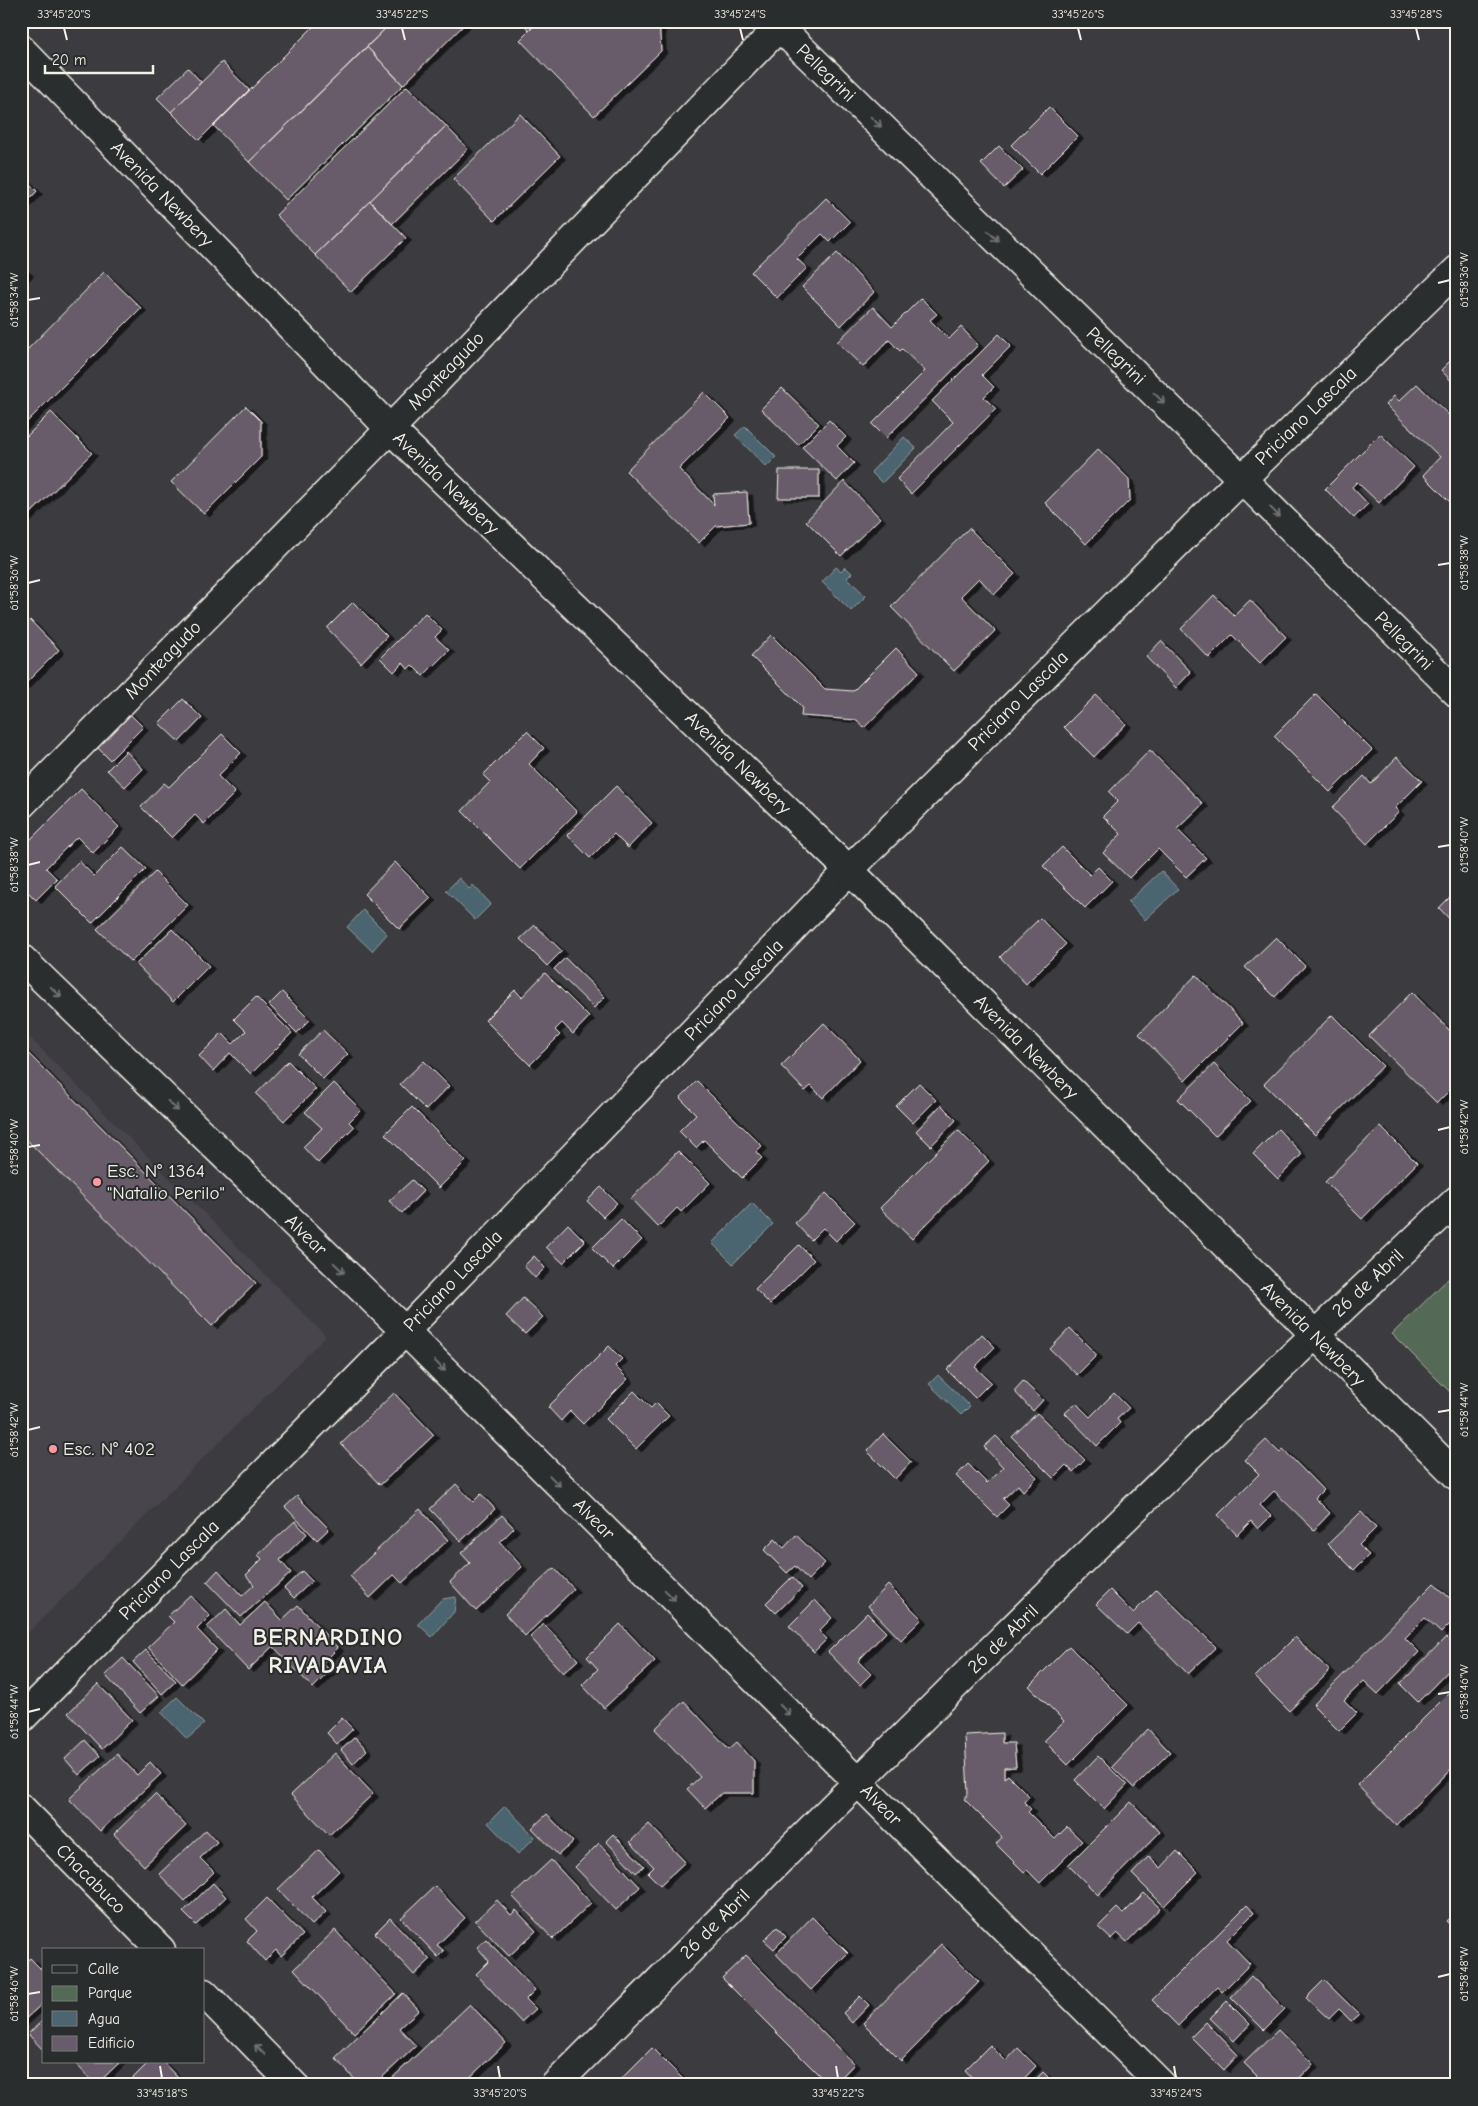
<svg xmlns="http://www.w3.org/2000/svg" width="1478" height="2106" font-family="'Comic Neue',sans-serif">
<defs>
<filter id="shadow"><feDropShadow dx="5.5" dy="3" stdDeviation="0" flood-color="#0009"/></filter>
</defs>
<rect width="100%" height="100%" fill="#3c3b40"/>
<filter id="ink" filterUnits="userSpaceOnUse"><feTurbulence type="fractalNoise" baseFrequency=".02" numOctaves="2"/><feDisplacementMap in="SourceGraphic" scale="10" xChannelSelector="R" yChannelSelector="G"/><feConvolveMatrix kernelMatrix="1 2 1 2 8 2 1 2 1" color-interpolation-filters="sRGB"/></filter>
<g filter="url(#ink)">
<path fill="#49454d" d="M21,1029L326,1336L21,1640Z"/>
<path fill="#556a56" stroke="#a4ae9f" d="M1457,1270V1399L1392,1334Z"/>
<path fill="#4c6570" stroke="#8f9da0" d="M745,426L776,457L766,467L735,435Z
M904,437L916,448L882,483L871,472Z
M836,567L841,571L845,567L852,573L847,578L866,596L851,611L822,582Z
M1161,871L1178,889L1145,920L1128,902Z
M459,878L469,889L473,885L491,904L475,920L446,891Z
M363,910L387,934L372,951L347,927Z
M752,1203L773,1224L733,1264L712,1243Z
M938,1375L970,1406L961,1415L929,1384Z
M456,1597L454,1612L432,1637L418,1624L442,1599Z
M177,1697L204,1724L187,1739L161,1712Z
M505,1806L535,1837L518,1854L488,1823Z"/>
<path fill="#675c6b" stroke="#f4f1e8" filter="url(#shadow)" d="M319,21H393L249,162L214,126Z
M393,21H468L403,85L367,47Z
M520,21H539L529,30Z
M539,21H659L661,51L594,116L520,40Z
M367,47L403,85L286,200L249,162Z
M222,62L249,90L199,140L171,112Z
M188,68L201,82L171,112L157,98Z
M407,86L446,126L315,255L276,215Z
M1049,107L1078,136L1040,174L1011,145Z
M520,114L560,156L494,221L453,179Z
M446,126L468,149L392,224L370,201Z
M999,146L1023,170L1004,188L981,164Z
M21,175L37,191L21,208Z
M826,198L850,222L830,242L822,234L797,259L807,268L777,298L751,272Z
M370,201L406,238L351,292L315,255Z
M837,253L874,292L841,326L802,287Z
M21,267L28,273L21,280Z
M104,272L141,308L21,428V356Z
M921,298L937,314L930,320L949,339L961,327L978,345L886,438L872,424L925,371L902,349L900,351L889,340L863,367L837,342L873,307L892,327Z
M999,334L1011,346L982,375L994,387L984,397L996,409L911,494L897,479L953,422L932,401Z
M1457,354V387L1441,370Z
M1417,384L1457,423V509L1423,475L1440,457L1386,405L1394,396L1399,401Z
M782,388L819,424L798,445L761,409Z
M704,392L730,418L679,469L714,505L713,494L747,492L749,523L716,526L699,543L626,471Z
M246,406L261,421V457L204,514L171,482Z
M51,412L92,453L21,523V442Z
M829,420L846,437L837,446L854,463L837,481L802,447Z
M1380,434L1414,467L1379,503L1357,482L1352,487L1368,504L1354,518L1325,489Z
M1098,449L1129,479L1130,500L1086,544L1045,503Z
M779,470H819V498H778Z
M844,481L880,518L841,556L806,521Z
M969,528L1015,574L994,595L979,578L961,596L995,631L954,671L891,607Z
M1457,561V572L1451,566Z
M1214,595L1234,616L1250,600L1286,637L1260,663L1232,635L1209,658L1181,629Z
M353,602L387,636L361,663L327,628Z
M425,613L442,630L435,637L449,650L423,676L412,665L408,669L403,663L394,672L380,658Z
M30,620L59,650L23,686L21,684V629Z
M771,635L825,689L853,691L896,648L919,672L864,728L857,720L801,716L802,707L751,656Z
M1161,641L1191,672L1176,688L1146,657Z
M1316,694L1372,750L1330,792L1274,736Z
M1096,695L1126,724L1094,757L1064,727Z
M183,699L202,718L179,742L159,723Z
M126,710L143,727L110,760L93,743Z
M527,731L544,748L529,764L577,812L520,869L462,811L490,782L483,775Z
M222,734L241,753L218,776L235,793L204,824L195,815L172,838L141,807L164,783L169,787Z
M1150,750L1203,804L1177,829L1206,858L1186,877L1158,849L1129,878L1103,853L1121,834L1103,816L1118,801L1109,792Z
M126,751L143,769L125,787L107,770Z
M1397,757L1422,781L1395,808L1399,812L1367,844L1332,808L1364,776L1371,784Z
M616,786L652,823L628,848L614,834L590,858L567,835Z
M81,789L119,827L93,853L77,837L46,868L57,879L36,900L21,885V867L29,859L21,849Z
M123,847L146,869L92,923L55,886L79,861L94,876Z
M1062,847L1090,875L1098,867L1112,881L1085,908L1043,866Z
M395,862L431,898L399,929L364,894Z
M155,872L188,905L131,962L97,929Z
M1457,890V927L1439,908Z
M1040,918L1066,944L1026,984L1000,957Z
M535,925L562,951L547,966L520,939Z
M172,929L209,966L173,1002L136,964Z
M1276,937L1305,966L1275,997L1245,967Z
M565,958L605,997L594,1008L554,969Z
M545,973L589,1017L573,1034L562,1023L555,1030L560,1035L530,1065L485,1020L515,990L522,997Z
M1196,975L1243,1023L1185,1081L1139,1034Z
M282,992L310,1020L297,1033L269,1005Z
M1412,992L1457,1038V1083L1437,1103L1369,1036Z
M256,997L292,1033L251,1074L230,1053L213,1071L199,1056L222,1033L233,1044L246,1031L234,1019Z
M1332,1015L1383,1066L1315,1135L1264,1084Z
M824,1023L860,1060L823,1098L811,1086L805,1091L781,1066Z
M323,1030L348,1054L323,1079L298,1054Z
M21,1046L256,1283L212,1326L21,1134Z
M288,1061L316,1089L284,1121L256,1094Z
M424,1061L449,1086L426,1110L400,1084Z
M1214,1064L1251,1101L1215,1136L1178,1099Z
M697,1081L762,1146L756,1152L762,1158L742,1178L704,1140L696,1148L679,1131L696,1114L680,1098Z
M334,1083L361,1110L349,1122L354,1127L318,1163L303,1147L322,1128L305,1112Z
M919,1083L936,1100L913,1123L896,1106Z
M941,1105L956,1120L931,1146L916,1131Z
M412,1107L466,1161L439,1188L385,1134Z
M1380,1126L1417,1163L1362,1219L1325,1182Z
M1278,1129L1302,1154L1278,1179L1253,1154Z
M958,1130L989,1161L912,1239L880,1208Z
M678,1151L710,1183L681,1212L677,1208L658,1227L631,1199Z
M412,1180L423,1191L402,1213L389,1201Z
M601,1187L617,1203L603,1217L587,1201Z
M826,1193L855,1222L836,1241L823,1228L811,1240L795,1223Z
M621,1219L642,1240L613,1269L592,1248Z
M568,1224L585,1241L563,1263L546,1247Z
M799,1245L814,1260L770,1304L755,1289Z
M534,1256L545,1268L535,1278L524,1266Z
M523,1298L543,1317L525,1334L506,1316Z
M1070,1328L1097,1355L1077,1375L1050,1349Z
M982,1334L995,1347L975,1367L991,1382L975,1398L947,1370Z
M609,1346L622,1359L615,1366L628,1379L583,1424L570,1411L561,1421L548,1407Z
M1023,1381L1043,1400L1033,1411L1014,1391Z
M634,1391L651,1408L656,1403L669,1416L636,1449L606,1419Z
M394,1393L434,1435L380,1485L341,1444Z
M1114,1393L1129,1408L1117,1419L1120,1423L1097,1446L1065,1413L1076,1403L1090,1417Z
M1037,1413L1085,1460L1073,1472L1066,1465L1053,1478L1012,1437Z
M883,1434L911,1462L895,1479L867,1451Z
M996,1436L1037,1477L1023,1491L1018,1485L1003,1499L1009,1505L997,1517L956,1476L968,1464L987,1483L1003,1467L984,1447Z
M1266,1440L1280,1453L1283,1449L1323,1490L1315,1498L1330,1513L1314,1530L1274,1491L1260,1505L1271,1516L1258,1529L1251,1521L1237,1535L1218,1515L1259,1474L1245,1460Z
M456,1484L473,1502L481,1494L495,1509L461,1541L430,1509Z
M297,1496L329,1529L317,1540L285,1507Z
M420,1509L448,1540L402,1583L394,1575L370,1598L350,1576Z
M1361,1512L1376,1528L1359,1545L1369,1555L1354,1570L1328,1544Z
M502,1515L514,1528L500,1542L522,1567L476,1611L450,1582L470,1563L461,1553Z
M295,1521L307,1534L280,1560L291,1573L241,1617L207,1582L218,1570L242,1596L254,1585L246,1575L262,1559L258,1555Z
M796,1535L825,1563L808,1580L795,1566L787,1573L764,1550L775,1539L784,1548Z
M554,1568L574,1589L525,1636L505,1614Z
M302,1571L312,1581L294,1598L284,1588Z
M792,1577L802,1588L776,1613L766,1603Z
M1434,1583L1457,1605V1617L1441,1633L1425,1618L1405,1638L1419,1652L1378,1694L1364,1681L1344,1700L1357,1713L1339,1731L1313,1705Z
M888,1585L922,1619L901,1640L868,1606Z
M1157,1589L1216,1647L1188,1674L1138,1623L1127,1634L1096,1604L1110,1590L1133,1613Z
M190,1595L210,1616L197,1629L217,1650L182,1684L148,1647L174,1622L168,1616Z
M815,1600L832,1618L819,1631L827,1639L814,1652L789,1626Z
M265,1602L282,1620L298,1605L338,1648L323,1663L330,1671L313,1688L273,1646L248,1670L207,1627L226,1609L240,1625Z
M867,1613L886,1632L858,1661L871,1674L860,1685L828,1652Z
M544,1624L578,1660L563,1673L530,1637Z
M620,1624L655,1661L604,1708L582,1685L598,1669L587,1657Z
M1295,1637L1330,1671L1289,1711L1255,1677Z
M1446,1637L1457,1648V1662L1418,1702L1400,1684Z
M1069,1646L1128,1705L1068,1765L1044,1741L1064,1721L1029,1686Z
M146,1650L176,1681L162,1694L133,1662Z
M123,1658L159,1696L140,1713L105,1675Z
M98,1684L132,1720L102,1749L68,1713Z
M1457,1685V1763L1396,1825L1357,1785Z
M684,1701L729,1749L737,1742L754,1761V1793H722L705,1808L687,1789L700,1777L655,1729Z
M342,1718L353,1729L337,1744L327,1733Z
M1148,1729L1170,1752L1134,1788L1112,1767Z
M1002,1733V1743H1014L1016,1767L1004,1768V1778L1008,1775L1029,1796L1024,1802L1031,1809L1028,1812L1055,1839L1067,1827L1082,1841L1040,1883L1027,1870L1024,1872L996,1844L1002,1837L964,1799L968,1794L965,1735Z
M355,1737L367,1750L353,1764L341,1750Z
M85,1740L100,1756L79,1775L65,1759Z
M335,1753L373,1794L329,1835L291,1795Z
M117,1754L137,1775L150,1762L161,1774L100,1831L69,1799Z
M1098,1756L1127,1785L1104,1809L1075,1780Z
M155,1794L186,1826L144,1866L114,1834Z
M1131,1802L1160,1832L1098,1895L1068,1865Z
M547,1814L573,1842L558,1855L532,1828Z
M649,1824L685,1862L660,1885L648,1873L654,1867L630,1842Z
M206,1830L217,1842L200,1858L214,1872L185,1901L159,1874Z
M613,1834L644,1866L636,1873L606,1841Z
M599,1843L640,1887L616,1910L575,1867Z
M319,1850L339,1871L312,1897L326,1912L312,1925L278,1889Z
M1177,1851L1198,1872L1164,1906L1132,1874L1149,1856L1161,1868Z
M551,1860L591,1903L553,1939L512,1896Z
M213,1883L226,1897L196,1925L183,1912Z
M435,1886L465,1918L437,1945L444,1951L438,1957L401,1918Z
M1144,1893L1160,1908L1127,1942L1117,1933L1111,1939L1098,1927L1117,1908L1123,1914Z
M267,1898L303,1935L281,1956L276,1950L265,1961L247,1941L257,1931L246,1919Z
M497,1900L511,1915L516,1910L536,1931L509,1956L475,1921Z
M1247,1905L1254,1913L1227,1940L1250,1964L1222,1992L1217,1987L1178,2026L1152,2000Z
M1457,1911V1932L1446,1921Z
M812,1917L848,1953L811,1990L776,1954Z
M390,1918L430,1960L414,1975L375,1933Z
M777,1927L786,1937L774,1949L764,1940Z
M335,1930L396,1994L354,2033L294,1969Z
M486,1939L535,1990L526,1999L536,2009L521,2022L476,1974L489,1961L477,1947Z
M941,1944L979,1982L901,2061L863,2023Z
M746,1955L854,2064L834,2085H829L722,1978Z
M30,1958L44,1972V2002L21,2023V1966Z
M1251,1976L1285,2009L1264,2030L1231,1997Z
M1324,1980L1359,2014L1351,2021L1339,2009L1329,2019L1306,1998Z
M403,1993L419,2010L399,2028L416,2046L374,2085H360L335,2058Z
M860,1996L869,2005L852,2023L843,2013Z
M1227,2001L1250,2024L1234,2041L1210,2018Z
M470,2004L506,2043L462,2085H385Z
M44,2019V2051L28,2034Z
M1206,2022L1238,2055L1224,2070L1191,2037Z
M1278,2030L1313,2064L1293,2085H1266L1244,2063Z
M990,2045L1006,2061L1018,2048L1036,2066L1018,2085H1000L993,2078L986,2085H979L965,2070Z
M652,2048L689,2085H615Z
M74,2062H120L96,2085Z
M149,2062H163L178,2078L171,2085H126Z
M1043,2072L1056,2085H1030Z"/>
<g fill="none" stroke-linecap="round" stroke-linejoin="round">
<defs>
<path id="street" d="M773,21L1242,479L1457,693
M21,805L390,429L785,21
M21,958L405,1331L1162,2085
M21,1719L405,1331L849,870L1242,479L1457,270
M21,1808L161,1950
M204,1993L294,2085
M555,2085C852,1787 1150,1488 1457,1200"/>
<path id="secondary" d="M21,49L390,429L849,870L1457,1476"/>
</defs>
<use href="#street" stroke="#f4f1e8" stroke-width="31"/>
<use href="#secondary" stroke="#f4f1e8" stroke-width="31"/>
<use href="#street" stroke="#2a2d2e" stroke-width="28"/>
<use href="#secondary" stroke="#2a2d2e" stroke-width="28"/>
</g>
<defs><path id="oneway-shaft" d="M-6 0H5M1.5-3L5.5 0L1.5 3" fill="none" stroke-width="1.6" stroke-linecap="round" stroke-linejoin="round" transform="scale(1.25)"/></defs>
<g stroke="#71726f">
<use href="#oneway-shaft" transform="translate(876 122) rotate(44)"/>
<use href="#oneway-shaft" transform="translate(993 236) rotate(44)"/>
<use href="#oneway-shaft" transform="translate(1159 398) rotate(44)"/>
<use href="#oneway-shaft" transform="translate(1275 512) rotate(45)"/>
<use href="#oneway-shaft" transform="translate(56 992) rotate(44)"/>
<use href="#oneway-shaft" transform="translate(173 1106) rotate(44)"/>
<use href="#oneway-shaft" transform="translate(339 1268) rotate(44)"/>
<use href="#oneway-shaft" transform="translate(440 1366) rotate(45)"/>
<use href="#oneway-shaft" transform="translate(555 1481) rotate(45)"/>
<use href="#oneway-shaft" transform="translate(670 1595) rotate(45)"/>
<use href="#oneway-shaft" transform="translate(785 1710) rotate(45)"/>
<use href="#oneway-shaft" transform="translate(260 2050) rotate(-135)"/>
</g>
</g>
<path fill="none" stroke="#f4f1e8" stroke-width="2" d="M64,28L67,40M402,28L405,40M740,28L743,40M1078,28L1081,40M1416,28L1419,40M1438,283L1450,280M28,300L40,298M1438,565L1450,563M28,583L40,580M1438,847L1450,845M28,865L40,862M1438,1130L1450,1127M28,1147L40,1145M1438,1412L1450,1410M28,1430L40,1427M1438,1694L1450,1692M28,1712L40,1709M1438,1977L1450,1974M28,1994L40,1992M160,2066L162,2078M498,2066L500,2078M836,2066L838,2078M1174,2066L1176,2078"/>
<g fill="#ff9aa2" stroke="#2a2d2e" stroke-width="2">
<circle cx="97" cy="1182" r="5"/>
<circle cx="53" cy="1449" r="5"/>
</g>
<g text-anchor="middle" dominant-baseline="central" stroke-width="4" stroke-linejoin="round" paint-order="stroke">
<g font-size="19" fill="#f4f1e8" stroke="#2a2d2e">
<text transform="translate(826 73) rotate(44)">Pellegrini</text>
<text transform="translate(162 194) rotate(46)">Avenida Newbery</text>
<text transform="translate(1116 356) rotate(44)">Pellegrini</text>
<text transform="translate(446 371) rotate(-46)">Monteagudo</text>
<text transform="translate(1306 416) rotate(-44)">Priciano Lascala</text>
<text transform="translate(446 483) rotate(44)">Avenida Newbery</text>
<text transform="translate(1404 641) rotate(45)">Pellegrini</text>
<text transform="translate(163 660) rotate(-46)">Monteagudo</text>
<text transform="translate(1018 701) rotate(-45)">Priciano Lascala</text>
<text transform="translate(738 763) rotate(44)">Avenida Newbery</text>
<text transform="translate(734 990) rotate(-46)">Priciano Lascala</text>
<text transform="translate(1026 1047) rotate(45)">Avenida Newbery</text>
<text transform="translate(306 1235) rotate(44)">Alvear</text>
<text transform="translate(453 1281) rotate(-46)">Priciano Lascala</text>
<text transform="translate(1368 1283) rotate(-43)">26 de Abril</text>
<text transform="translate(1313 1334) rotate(45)">Avenida Newbery</text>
<text transform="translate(594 1519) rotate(45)">Alvear</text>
<text transform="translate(169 1570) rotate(-45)">Priciano Lascala</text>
<text transform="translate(1003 1639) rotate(-44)">26 de Abril</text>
<text transform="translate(881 1805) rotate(45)">Alvear</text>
<text transform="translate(91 1879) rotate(45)">Chacabuco</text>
<text transform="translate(715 1924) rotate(-45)">26 de Abril</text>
</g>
<g font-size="19" fill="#f4f1e8" stroke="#2a2d2e" text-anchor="start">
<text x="107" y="1171">Esc. N° 1364<tspan x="107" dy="22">"Natalio Perilo"</tspan></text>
<text x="63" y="1449">Esc. N° 402</text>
</g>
<g font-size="24" font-weight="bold" letter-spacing="1" fill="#f4f1e8" stroke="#2a2d2e">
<text x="328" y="1637">BERNARDINO<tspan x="328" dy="28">RIVADAVIA</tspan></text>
</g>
</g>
<rect width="1478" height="2106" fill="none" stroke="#2a2d2e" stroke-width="55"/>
<rect x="42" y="1948" width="162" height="115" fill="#2a2d2e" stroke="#7b7b78"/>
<rect x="52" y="1965" width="25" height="8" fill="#2a2d2e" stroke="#7b7b78"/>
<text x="88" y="1974" font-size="15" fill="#f4f1e8">Calle</text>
<rect x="52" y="1986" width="25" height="15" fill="#556a56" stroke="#7b7b78"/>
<text x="88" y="1998" font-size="15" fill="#f4f1e8">Parque</text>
<rect x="52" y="2011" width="25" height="15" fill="#4c6570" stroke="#7b7b78"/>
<text x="88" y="2024" font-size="15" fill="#f4f1e8">Agua</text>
<rect x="52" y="2036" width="25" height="15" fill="#675c6b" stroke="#7b7b78"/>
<text x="88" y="2048" font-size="15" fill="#f4f1e8">Edificio</text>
<path d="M45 65v8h108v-8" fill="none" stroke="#f4f1e8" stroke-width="2.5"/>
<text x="52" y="65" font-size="15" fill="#f4f1e8" stroke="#2a2d2e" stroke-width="4" paint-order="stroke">20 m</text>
<rect x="28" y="28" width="1422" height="2050" fill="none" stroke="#f4f1e8" stroke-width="2"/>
<g font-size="12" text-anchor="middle" fill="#f4f1e8">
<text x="64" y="18">33°45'20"S</text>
<text x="402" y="18">33°45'22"S</text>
<text x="740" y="18">33°45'24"S</text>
<text x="1078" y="18">33°45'26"S</text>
<text x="1416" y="18">33°45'28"S</text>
<text transform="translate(1464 280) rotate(-90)" y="4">61°58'36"W</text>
<text transform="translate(14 300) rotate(-90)" y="4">61°58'34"W</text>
<text transform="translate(1464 563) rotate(-90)" y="4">61°58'38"W</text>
<text transform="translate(14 583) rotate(-90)" y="4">61°58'36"W</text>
<text transform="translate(1464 845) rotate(-90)" y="4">61°58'40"W</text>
<text transform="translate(14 865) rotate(-90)" y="4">61°58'38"W</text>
<text transform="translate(1464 1127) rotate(-90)" y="4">61°58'42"W</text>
<text transform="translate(14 1147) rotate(-90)" y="4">61°58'40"W</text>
<text transform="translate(1464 1410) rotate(-90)" y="4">61°58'44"W</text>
<text transform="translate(14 1430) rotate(-90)" y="4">61°58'42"W</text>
<text transform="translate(1464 1692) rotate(-90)" y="4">61°58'46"W</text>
<text transform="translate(14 1712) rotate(-90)" y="4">61°58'44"W</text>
<text transform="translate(1464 1974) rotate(-90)" y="4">61°58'48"W</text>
<text transform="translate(14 1994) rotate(-90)" y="4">61°58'46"W</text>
<text x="162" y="2097">33°45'18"S</text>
<text x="500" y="2097">33°45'20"S</text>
<text x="838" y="2097">33°45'22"S</text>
<text x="1176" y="2097">33°45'24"S</text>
</g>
</svg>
